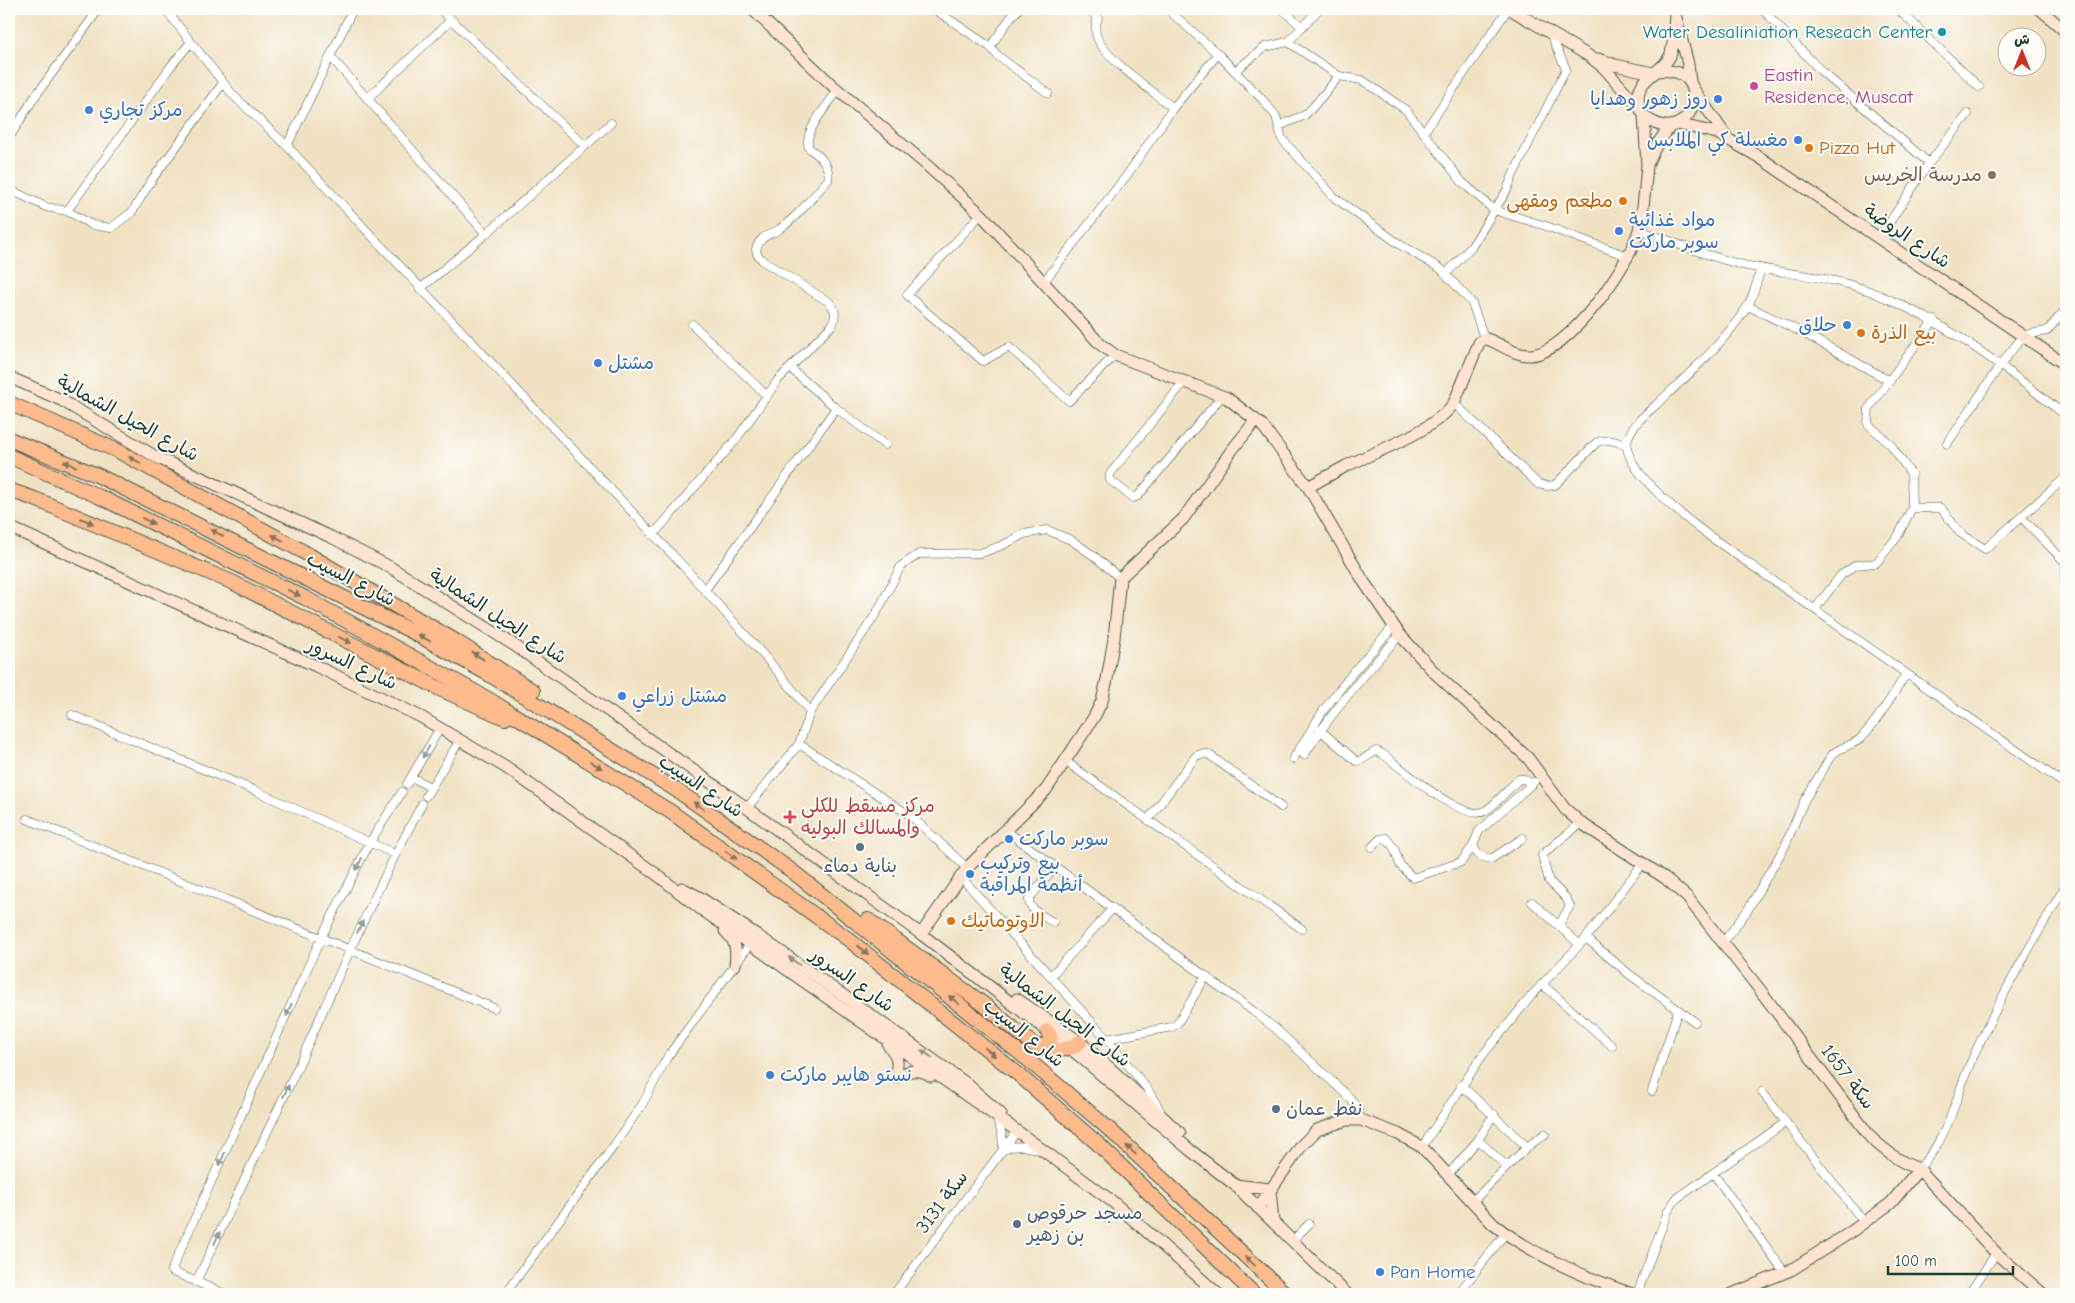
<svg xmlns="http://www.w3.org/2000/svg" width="2075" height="1303" font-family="'Comic Neue','Playpen Sans Arabic',sans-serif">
<rect width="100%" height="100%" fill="#fdfcf7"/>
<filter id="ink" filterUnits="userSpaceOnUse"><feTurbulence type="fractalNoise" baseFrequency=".02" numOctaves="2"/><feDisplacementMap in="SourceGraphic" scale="10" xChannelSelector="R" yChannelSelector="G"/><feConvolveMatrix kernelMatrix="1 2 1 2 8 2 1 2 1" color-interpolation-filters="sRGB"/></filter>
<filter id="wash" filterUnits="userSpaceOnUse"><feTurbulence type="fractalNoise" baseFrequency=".0096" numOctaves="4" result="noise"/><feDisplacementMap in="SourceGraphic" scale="20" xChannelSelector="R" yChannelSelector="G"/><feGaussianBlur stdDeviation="1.12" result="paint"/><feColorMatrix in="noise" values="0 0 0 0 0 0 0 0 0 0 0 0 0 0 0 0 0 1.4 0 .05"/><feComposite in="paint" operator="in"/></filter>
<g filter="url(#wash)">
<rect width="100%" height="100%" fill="#f1e1c3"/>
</g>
<g filter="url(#ink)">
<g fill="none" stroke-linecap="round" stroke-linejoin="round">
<defs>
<path id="street" d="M165,9L233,95L287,146
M353,9L287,146L685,568C727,616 772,661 810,712
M440,9L585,146
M934,9L990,47
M1019,9L1011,17L990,47L998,56L1048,93
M1088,9L1098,18C1096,24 1094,30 1097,37C1103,57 1155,93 1173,108L1218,54
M1167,9L1218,54L1262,99L1276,116L1282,139L1335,198L1402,246L1441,269L1472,303L1484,338
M1282,9L1302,27
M1762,9L1821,71L1929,163
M1898,9L1979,87
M1288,42L1319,9
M330,56L486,234
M1235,71L1265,47L1288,42L1339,76L1362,80L1406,110L1462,182L1494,210L1546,226L1627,256
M368,98L451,20
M1279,126L1305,115L1313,107L1339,76
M1424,132L1508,9
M9,138L34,98L99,9
M9,189L46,207L67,211L171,66L191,42
M67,211L92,225L111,228L132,212L151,181L223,83
M981,214L907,295L983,361L1009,347L1069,401L1115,355
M1639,230C1673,242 1709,257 1743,265C1789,275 1836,276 1879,295C1949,324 2007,369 2066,416
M1879,238L1929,163L1968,114
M1761,268C1757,281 1754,296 1747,307C1723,344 1688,375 1656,405C1645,414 1625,431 1627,447C1630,475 1686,519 1708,535L2066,785
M1446,274L1472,246L1507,190L1513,175L1566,69L1550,33
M1043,283L1127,175L1173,108
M420,289L486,234L611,123
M1748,306L1805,334L1890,381
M692,324L767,396
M790,368L836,408L885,445
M1184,382L1110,474V480L1133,498L1138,496L1222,396
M1454,403L1538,484L1547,486L1555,485L1597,442C1608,439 1616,440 1626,446
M1947,444L2001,364L2024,335L2047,331L2066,309
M1912,508H1941L1960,533L1985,549L2066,477
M2021,517L2066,563L2065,585
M653,535L735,441L778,380L833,324C836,314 836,310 829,302L763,261L757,254L756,249C760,236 768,236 778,230C797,218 813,196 828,180C831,166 820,156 809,148C802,132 829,104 838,90
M705,590L836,408
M1815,609L1841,575L1856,565L1876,563L1898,536L1912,508L1911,474L1891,445L1868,424L1869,408L1934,320
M72,715L256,791L395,854
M1320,730L1356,761C1364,761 1369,754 1376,751L1383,754C1401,768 1463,823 1485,811C1496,804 1509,788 1519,779H1524L1532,784
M799,744L911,816L967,868
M1304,755C1332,712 1365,673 1400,635
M1293,759L1325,708L1355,670L1393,627
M1065,761L1302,929
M412,777L431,788
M407,784L440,728
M426,796L460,740
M747,808L799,744L810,712L876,614L901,566L919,554L981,553L1003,545L1024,534L1047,530L1071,540L1094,556L1120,578
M27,819L494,1008
M1148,820L1196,756L1201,754H1208L1281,807
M1005,830L1253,1011L1276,1029L1351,1099L1357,1109L1361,1120
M1473,846L1479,856L1491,859L1523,838
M1372,847L1380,839L1386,838L1394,848L1400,865L1413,878L1461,862L1473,846L1479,831L1534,782
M960,876L1107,1039L1148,1090L1160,1110
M1532,902L1579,944
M1053,922C1045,917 1028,910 1029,899L1055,866
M1559,925L1570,906L1566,898L1549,881L1542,855L1581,823
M1586,938L1629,974L1695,1022
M1722,944L1747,911L1785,846L1804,801L1831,756C1839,746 1852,747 1861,738C1879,719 1892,696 1906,674
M1050,977L1113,908
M1542,984L1612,1046
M1107,1039L1172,1027L1177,1024L1206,976
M1080,1042L1092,1024
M1461,1085L1527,1147
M1652,1091L1678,1010
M1762,1092L1864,1222
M996,1117L1002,1134L1003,1150C1016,1144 1025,1146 1039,1150
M1478,1140L1507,1167
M1422,1147L1482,1056L1532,995L1586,938L1643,863
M1919,1169C1924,1162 1930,1156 1935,1148C1952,1122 1958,1091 1970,1064C1997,1002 2032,943 2066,885
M1713,1173L1785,1273
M1447,1176L1478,1140L1494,1114
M1472,1202L1527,1147L1545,1134
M1292,1241L1309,1224
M196,1282C230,1211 264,1140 297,1069C337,980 375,890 422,804
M225,1294L171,1271L321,938L370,842L402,792
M505,1294L613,1147L643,1103L668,1056L753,940
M894,1294L1017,1131
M1199,1294L1206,1285
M1458,1294L1505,1234
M1637,1294L1668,1211L1676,1199L1786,1122
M1969,1294L1996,1253"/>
<path id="secondary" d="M752,9L832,85L922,161L981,214L1100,344L1115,355L1227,398L1262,425L1308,487L1364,582L1400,635L1436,674L1528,758L1565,809L1581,823L1665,878L1687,897L1760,990L1871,1138C1887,1152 1899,1162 1919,1169L1996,1253L2043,1294
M1510,9L1589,56L1604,68L1639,107
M2040,9L2066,32
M1598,59L1615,65L1653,73
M1657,71C1717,64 1695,145 1653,122C1646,119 1641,112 1639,105C1633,78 1661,75 1670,56C1675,44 1674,26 1675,14L1688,64L1690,82
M1694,90L1726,136
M1644,115L1647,165C1653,149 1660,139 1671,126
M1677,124L1717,133L1759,157L2066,365
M9,377L61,400L156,457L331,537L390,567L514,645L747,808L921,934L1070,1048L1190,1150L1235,1185L1347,1294
M1308,487C1321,480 1333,473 1346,466C1377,451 1434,431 1454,403L1479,343L1484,338C1499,342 1514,356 1530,355C1568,354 1630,264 1639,230C1644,209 1645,186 1647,165
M9,527L316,666L421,717L505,767L538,790L656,874L698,907L1017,1131L1113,1202L1218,1294
M682,888L699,897L757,935L847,998L967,1084L1001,1114
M725,931C736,941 737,950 735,965
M921,934L967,868L1046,790L1094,717L1102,701L1107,679L1114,638L1120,578L1183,519L1232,450L1256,420
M1017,999L1080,1042L1112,1070L1180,1133
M888,1045C898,1056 899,1062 895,1077
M895,1077C908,1071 918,1067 931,1076
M1235,1185L1270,1189
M1270,1189L1273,1222
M1258,1208L1302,1145L1317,1130L1346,1120H1361L1398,1134L1422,1147L1493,1224C1533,1255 1584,1277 1632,1294
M1732,1294L1791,1270L1848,1234L1891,1203L1919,1169"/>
<path id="highway" d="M9,403L118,451L302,551L457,642L533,691
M9,439L99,476L409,630L490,675L678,791L792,871L1026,1058L1110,1130L1286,1294
M9,456L100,497L305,598L488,699L671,812L848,939L1018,1074L1097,1143L1254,1294
M9,490L35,499L234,583L440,689L505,718
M868,920L982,1003L1038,1048L1057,1051L1073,1047L1080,1042
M1038,1048L1050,1043L1051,1038L1047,1031"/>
</defs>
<use href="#street" stroke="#3e5649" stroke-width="9"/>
<use href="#secondary" stroke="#3e5649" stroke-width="13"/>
<use href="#highway" stroke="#3e5649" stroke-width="16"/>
<use href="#street" stroke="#fff" stroke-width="8"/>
<use href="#secondary" stroke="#fee3d1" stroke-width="11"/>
<use href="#highway" stroke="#fcba8d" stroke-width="14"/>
</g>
<defs><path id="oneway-solid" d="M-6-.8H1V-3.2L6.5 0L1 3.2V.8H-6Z" transform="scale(1.25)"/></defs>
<g fill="#82755c">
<use href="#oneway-solid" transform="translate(135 460) rotate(-152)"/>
<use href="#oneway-solid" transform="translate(70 464) rotate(-158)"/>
<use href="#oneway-solid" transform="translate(87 521) rotate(23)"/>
<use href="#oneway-solid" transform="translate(148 521) rotate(26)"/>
<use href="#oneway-solid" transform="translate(217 533) rotate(-154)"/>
<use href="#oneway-solid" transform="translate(278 538) rotate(-152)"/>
<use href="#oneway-solid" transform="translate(294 593) rotate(26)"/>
<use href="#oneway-solid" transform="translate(424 638) rotate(-151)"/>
<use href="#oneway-solid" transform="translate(345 640) rotate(27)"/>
<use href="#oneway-solid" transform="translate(478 656) rotate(-147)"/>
<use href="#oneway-solid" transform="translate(596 765) rotate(32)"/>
<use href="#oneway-solid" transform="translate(699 806) rotate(-145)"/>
<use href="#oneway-solid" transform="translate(731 855) rotate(36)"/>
<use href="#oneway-solid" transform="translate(863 950) rotate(39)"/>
<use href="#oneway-solid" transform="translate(954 1000) rotate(-141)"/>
<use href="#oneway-solid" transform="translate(990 1052) rotate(39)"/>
<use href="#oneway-solid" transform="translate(1131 1150) rotate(-137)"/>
<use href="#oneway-solid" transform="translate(1250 1261) rotate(-137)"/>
</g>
<g fill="#8f9e9a">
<use href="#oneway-solid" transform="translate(426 752) rotate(120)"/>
<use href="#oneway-solid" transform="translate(359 864) rotate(117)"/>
<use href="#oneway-solid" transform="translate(360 927) rotate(-65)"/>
<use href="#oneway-solid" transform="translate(289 1010) rotate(114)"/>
<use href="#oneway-solid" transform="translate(286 1091) rotate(-65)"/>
<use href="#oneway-solid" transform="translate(222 1159) rotate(114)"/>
<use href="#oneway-solid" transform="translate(217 1238) rotate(-65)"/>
</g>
<g fill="#8e9082">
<use href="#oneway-solid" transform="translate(794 961) rotate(-145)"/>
<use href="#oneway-solid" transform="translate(927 1054) rotate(-144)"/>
</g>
</g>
<circle fill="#0f9aa8" stroke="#fdfcf7" stroke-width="2" cx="1942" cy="32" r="5"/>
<circle fill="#d1479c" stroke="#fdfcf7" stroke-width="2" cx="1754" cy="86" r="5"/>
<g fill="#3f7fe0" stroke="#fdfcf7" stroke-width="2">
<circle cx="1718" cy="99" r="5"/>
<circle cx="89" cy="110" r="5"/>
<circle cx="1798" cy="140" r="5"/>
<circle cx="1619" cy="231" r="5"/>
<circle cx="1847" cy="325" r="5"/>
<circle cx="598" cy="363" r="5"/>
<circle cx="622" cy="696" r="5"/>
<circle cx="1009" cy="839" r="5"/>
<circle cx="970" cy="874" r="5"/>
<circle cx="770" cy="1075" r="5"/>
<circle cx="1380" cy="1272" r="5"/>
</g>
<g fill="#e8710a" stroke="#fdfcf7" stroke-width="2">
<circle cx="1809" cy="148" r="5"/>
<circle cx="1623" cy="201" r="5"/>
<circle cx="1861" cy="333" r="5"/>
<circle cx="951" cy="921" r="5"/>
</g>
<circle fill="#8d6e63" stroke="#fdfcf7" stroke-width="2" cx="1992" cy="175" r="5"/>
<path fill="#e0444e" stroke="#fdfcf7" stroke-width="2" d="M787.5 809.5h5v5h5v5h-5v5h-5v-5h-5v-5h5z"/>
<g fill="#5c6f8a" stroke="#fdfcf7" stroke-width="2">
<circle cx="860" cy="847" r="5"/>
<circle cx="1276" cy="1109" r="5"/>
<circle cx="1017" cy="1224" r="5"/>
</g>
<g text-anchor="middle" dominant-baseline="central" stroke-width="4" stroke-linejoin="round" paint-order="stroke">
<g font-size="19" fill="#0d838f" stroke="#fdfcf7" text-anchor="end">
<text x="1932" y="32">Water Desaliniation Reseach Center</text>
</g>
<g font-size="19" fill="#b23c85" stroke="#fdfcf7" text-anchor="start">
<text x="1764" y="75">Eastin<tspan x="1764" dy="22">Residence, Muscat</tspan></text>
</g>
<g font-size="19" fill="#366cbe" stroke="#fdfcf7" text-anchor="start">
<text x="1708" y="99" text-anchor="end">روز زهور وهدايا</text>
<text x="99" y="110">مركز تجاري</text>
<text x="1788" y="140" text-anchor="end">مغسلة كي الملابس</text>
<text x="1629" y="220">مواد غذائية<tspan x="1629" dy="22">سوبر ماركت</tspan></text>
<text x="1837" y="325" text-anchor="end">حلاق</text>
<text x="608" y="363">مشتل</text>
<text x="632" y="696">مشتل زراعي</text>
<text x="1019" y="839">سوبر ماركت</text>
<text x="980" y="863">بيع وتركيب<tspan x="980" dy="22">أنظمة المراقبة</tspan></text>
<text x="780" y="1075">نستو هايبر ماركت</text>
<text x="1390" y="1272">Pan Home</text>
</g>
<g font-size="19" fill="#c56008" stroke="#fdfcf7" text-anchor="start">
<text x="1819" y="148">Pizza Hut</text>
<text x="1613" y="201" text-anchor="end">مطعم ومقهى</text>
<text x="1871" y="333">بيع الذرة</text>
<text x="961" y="921">الاوتوماتيك</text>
</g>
<g font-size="19" fill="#785e54" stroke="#fdfcf7" text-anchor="end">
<text x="1982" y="175">مدرسة الخريس</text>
</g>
<g font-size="19" fill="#1f3d34" stroke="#fdfcf7">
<text transform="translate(1907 236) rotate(34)">شارع الروضة</text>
<text transform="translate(128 418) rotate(29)">شارع الحيل الشمالية</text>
<text transform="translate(351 579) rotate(27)">شارع السيب</text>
<text transform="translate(498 616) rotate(33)">شارع الحيل الشمالية</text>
<text transform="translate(352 664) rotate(25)">شارع السرور</text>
<text transform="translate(701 786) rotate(34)">شارع السيب</text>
<text transform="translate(852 980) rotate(35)">شارع السرور</text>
<text transform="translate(1065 1015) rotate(37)">شارع الحيل الشمالية</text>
<text transform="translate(1024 1033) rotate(39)">شارع السيب</text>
<text transform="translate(1848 1077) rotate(53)">سكة 1657</text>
<text transform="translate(942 1202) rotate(-53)">سكة 3131</text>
</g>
<g font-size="19" fill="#be3a42" stroke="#fdfcf7" text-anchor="start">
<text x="801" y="806">مركز مسقط للكلى<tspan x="801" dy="22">والمسالك البوليه</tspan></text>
</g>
<g font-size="19" fill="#4e5e75" stroke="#fdfcf7" text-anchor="start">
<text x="860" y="866" text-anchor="middle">بناية دماء</text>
<text x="1286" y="1109">نفط عمان</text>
<text x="1027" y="1213">مسجد حرقوص<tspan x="1027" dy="22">بن زهير</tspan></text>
</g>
</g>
<rect width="2075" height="1303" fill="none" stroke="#fdfcf7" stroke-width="30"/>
<g transform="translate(2022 52)"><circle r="24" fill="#fdfcf7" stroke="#a4b0a9"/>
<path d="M0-4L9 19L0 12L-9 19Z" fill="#c8321e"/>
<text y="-8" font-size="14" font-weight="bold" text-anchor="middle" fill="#1f3d34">ش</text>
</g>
<path d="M1888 1266v8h125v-8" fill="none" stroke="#1f3d34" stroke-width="2.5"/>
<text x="1895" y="1266" font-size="15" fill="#1f3d34" stroke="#fdfcf7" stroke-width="4" paint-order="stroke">100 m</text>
</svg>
